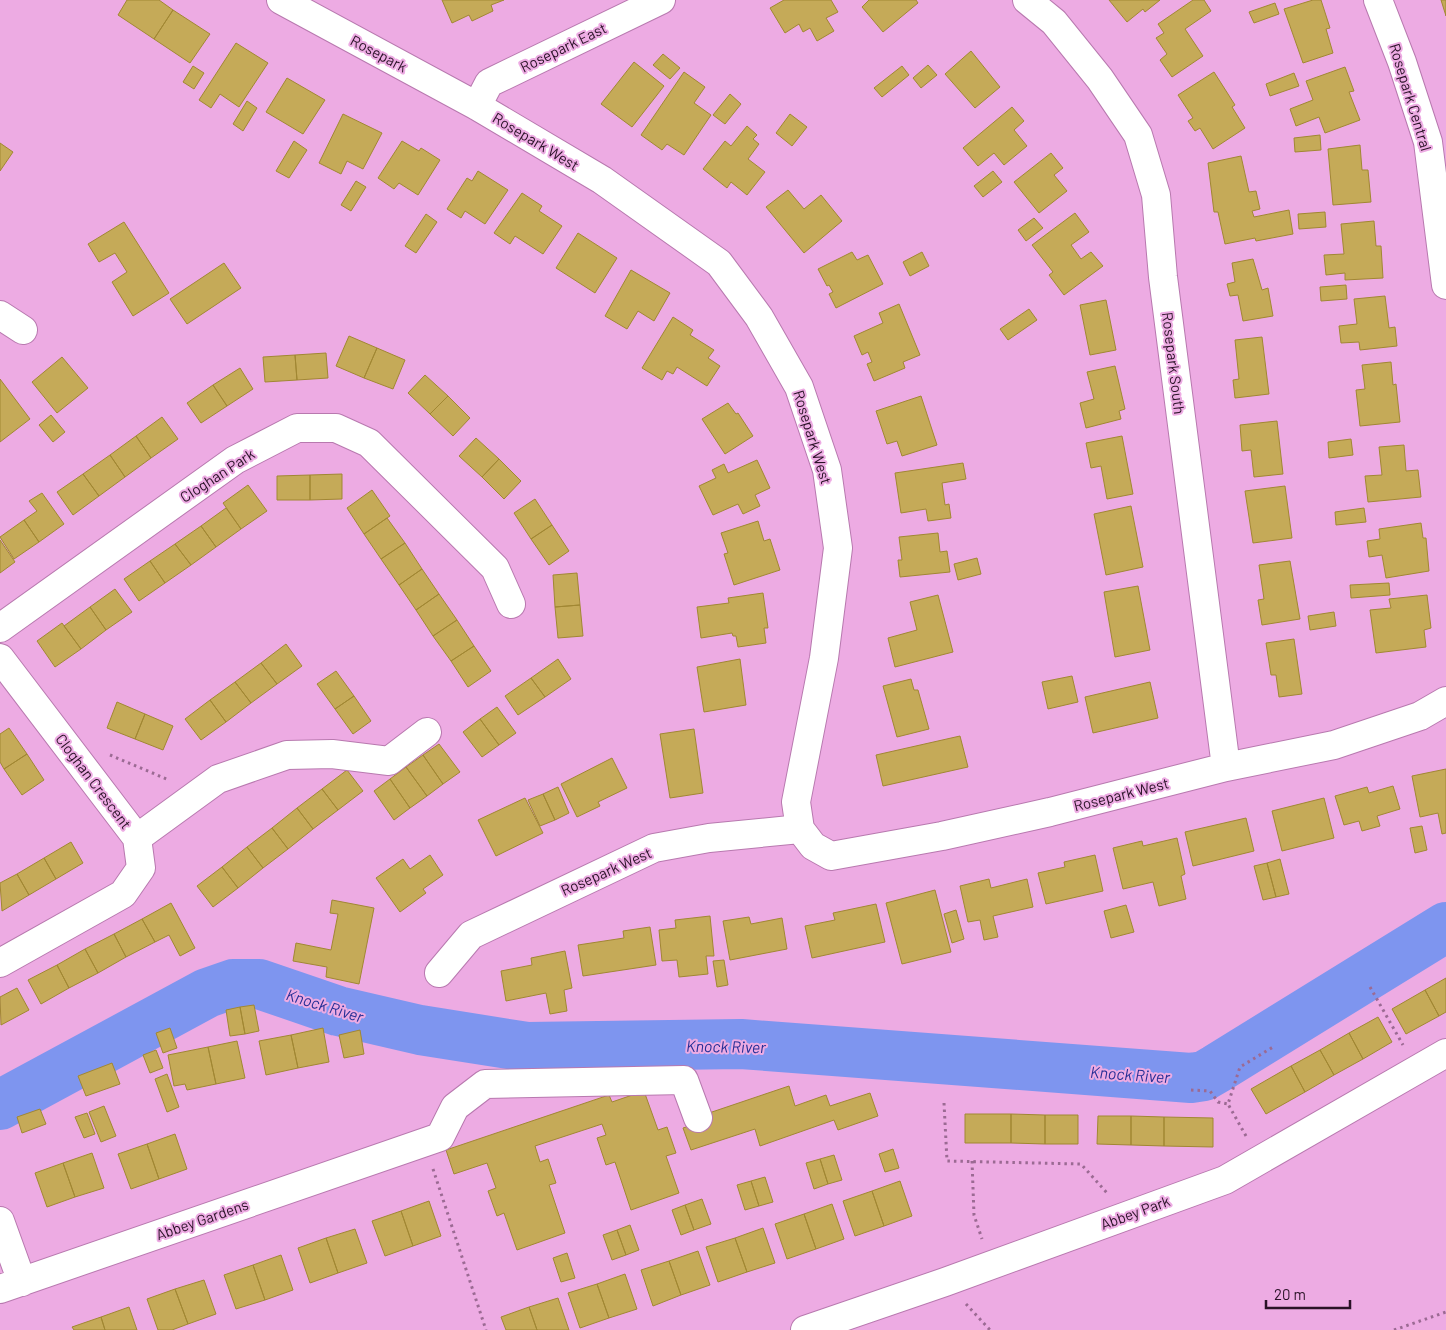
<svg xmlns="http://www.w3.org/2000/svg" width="1446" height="1330" font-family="Barlow,sans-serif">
<rect width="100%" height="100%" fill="#edabe3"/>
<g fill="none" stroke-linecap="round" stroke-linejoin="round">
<path stroke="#7e95ef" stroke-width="50" d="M0,1105L207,993L233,984H259L338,1011L420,1030L527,1047L741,1044L1191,1078L1204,1076L1216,1069L1446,927"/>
</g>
<path fill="#c5aa58" stroke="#a18733" d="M127,0H159L173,10L154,39L118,15Z
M442,0H504L491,5L493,11L472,21L469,15L452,23Z
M784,0H831L838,12L826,18L834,31L817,41L810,28L803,32L799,24L785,33L770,8Z
M916,0L918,3L883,32L862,7L869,0Z
M1109,0H1160L1145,12L1143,9L1127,22Z
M1193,0H1204L1211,11L1185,29L1203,56L1172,77L1160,60L1167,54L1156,38L1164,33L1158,24Z
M1313,0H1321L1330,28L1326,29L1333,53L1303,63L1284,9Z
M1441,0H1446V16Z
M1275,3L1279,14L1254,23L1249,12Z
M173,10L210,34L190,63L154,39Z
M236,43L268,63L239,107L220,94L211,108L199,100Z
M971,51L1000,87L975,108L945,74Z
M663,54L680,68L670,79L653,65Z
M634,62L664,86L632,127L601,104Z
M928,65L937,75L921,88L913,78Z
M193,66L204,73L194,89L183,82Z
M902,66L909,75L882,97L874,88Z
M1345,67L1354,91L1349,92L1360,120L1325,133L1319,117L1296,126L1290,109L1313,100L1306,81Z
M684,72L705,87L694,103L711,115L684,155L667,144L662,150L641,135Z
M1214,72L1235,105L1232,107L1245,128L1213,149L1200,128L1195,131L1188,121L1193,118L1178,95Z
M1294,73L1299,86L1270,96L1266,84Z
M287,78L325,100L303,134L266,112Z
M730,94L741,104L725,124L713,115Z
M247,101L257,108L243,131L233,124Z
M1012,107L1024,121L1014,130L1027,146L1004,165L994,153L978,166L963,148Z
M343,114L382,133L363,169L347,161L341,174L319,163Z
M790,114L807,127L792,146L776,133Z
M747,126L757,135L753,139L759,144L748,159L765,172L747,195L731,182L727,188L703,169L725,141L731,146Z
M1320,135L1321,150L1295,152L1294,138Z
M294,141L307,150L289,178L276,171Z
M402,141L419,151L421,148L440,160L418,195L399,183L394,189L378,178Z
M0,143L13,152L0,171Z
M1360,145L1362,170H1368L1371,202L1333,205L1328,149Z
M1051,153L1063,168L1054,175L1067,191L1039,213L1014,182Z
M1241,156L1249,192L1256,191L1260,209L1252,211L1254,217L1289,210L1293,234L1256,241L1255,238L1225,244L1218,212H1214L1208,163Z
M478,171L508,190L485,224L465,211L461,218L447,209L467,178L472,181Z
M993,171L1002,182L983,197L974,186Z
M356,181L366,187L351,211L341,205Z
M788,190L804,209L821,195L842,221L804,253L766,207Z
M522,193L542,206L539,211L562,226L543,254L515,236L510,244L494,233Z
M1325,212L1326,227L1299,229L1298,214Z
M1075,213L1089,232L1071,245L1081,259L1091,252L1103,266L1064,295L1049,275L1053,272L1032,245Z
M426,214L437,222L416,253L405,246Z
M1034,218L1043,228L1026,241L1018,230Z
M1374,221L1376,246H1381L1383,278L1345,280V273L1326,275L1324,255L1344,254L1341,224Z
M124,222L169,293L133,316L112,282L127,272L115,253L99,262L88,244Z
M578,233L617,258L595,293L556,268Z
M852,252L857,260L868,255L883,284L836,308L829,294L833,292L829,285L827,286L818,269Z
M922,252L929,266L910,276L903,262Z
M1253,259L1262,290L1268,288L1273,316L1243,321L1238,295L1230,296L1227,284L1235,282L1232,263Z
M224,263L241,288L187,324L170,299Z
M631,270L670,293L654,321L638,311L627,329L605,316Z
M1346,285L1347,299L1321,301L1320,287Z
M1385,296L1389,328L1395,327L1397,346L1360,350L1359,342L1341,343L1339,326L1357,324L1354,299Z
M1106,300L1116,350L1090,355L1080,305Z
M899,304L920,355L903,362L905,368L874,381L867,364L872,362L868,352L862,355L854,336L883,323L879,313Z
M1029,309L1037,320L1008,340L1000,329Z
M673,317L693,330L690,335L714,350L708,358L720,366L707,386L677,367L673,374L667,371L662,380L642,368Z
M349,336L377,348L364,378L336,366Z
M1262,337L1269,394L1235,398L1233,380L1239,379L1235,340Z
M377,348L405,360L393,389L364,378Z
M326,353L328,378L297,380L295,355Z
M295,355L297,380L265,382L263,357Z
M62,357L88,388L57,413L32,382Z
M1391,362L1393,385L1396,384L1400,422L1360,426L1356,390L1365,389L1362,365Z
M1115,366L1125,409L1119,411L1121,419L1086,428L1080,403L1094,399L1087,372Z
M240,368L253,389L227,406L213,385Z
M425,375L448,396L430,414L408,393Z
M0,379L30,419L0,442Z
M213,385L227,406L201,423L187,403Z
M448,396L470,418L453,436L430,414Z
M921,396L937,445L902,456L897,441L887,444L876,411Z
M728,403L736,414L738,413L753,436L725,454L702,419Z
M51,415L65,432L53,442L39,425Z
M162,417L178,439L151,458L136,436Z
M1277,421L1283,474L1254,477L1251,450L1242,451L1240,425Z
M136,436L151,458L125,477L110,455Z
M1122,436L1133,494L1107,499L1101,466L1091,468L1086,443Z
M476,438L499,459L482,477L459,456Z
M1351,439L1353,455L1329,458L1328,442Z
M1404,445L1406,471L1418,470L1421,497L1368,502L1365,476L1382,475L1379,447Z
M110,455L125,477L99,496L83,474Z
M499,459L521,481L504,499L482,477Z
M757,460L770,488L755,495L760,506L743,514L738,504L713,515L699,486L716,478L712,470L724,464L728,473Z
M963,463L966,479L942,483L945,505L949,504L951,518L928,521L926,509L901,513L895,473Z
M83,474L99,496L73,515L57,492Z
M342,474V499L310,500V475Z
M310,475V500H277V476Z
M248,485L267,511L241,529L223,503Z
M1285,486L1292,538L1253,543L1245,491Z
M372,490L390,516L364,534L347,508Z
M42,493L64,524L39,542L24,520L37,511L29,501Z
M535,499L552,525L531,539L514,513Z
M1131,506L1143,567L1106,575L1094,514Z
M226,508L241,529L216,547L201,526Z
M1364,508L1366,522L1336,525L1335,512Z
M387,518L405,543L381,559L364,534Z
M24,520L39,542L14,559L0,537Z
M758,521L764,541L770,539L780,570L734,585L724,554L728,553L721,533Z
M1421,523L1423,538H1426L1429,571L1386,578L1382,555L1369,557L1367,541L1380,539L1379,529Z
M552,525L569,551L549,565L531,539Z
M201,526L216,547L191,565L175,544Z
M938,533L940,552L947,551L950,572L900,577L898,560H902L899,537Z
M0,540L15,562L0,573Z
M405,543L422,569L399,585L381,559Z
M175,544L191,565L165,583L150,561Z
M977,558L981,574L958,580L954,564Z
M150,561L165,583L139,601L124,579Z
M1290,561L1300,619L1262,625L1258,600L1264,599L1259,565Z
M422,569L439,594L416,610L399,585Z
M577,573L580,605L555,607L553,575Z
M1389,583L1390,595L1351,598L1350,585Z
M1138,586L1150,650L1115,657L1104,592Z
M115,589L132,612L106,630L90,607Z
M763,593L768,628H764L766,643L738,647L736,636H733L732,633L701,638L697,607L729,603L728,598Z
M439,594L457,620L433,636L416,610Z
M938,595L953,652L895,667L888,638L917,630L910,602Z
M1427,595L1431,628L1424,630L1426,647L1376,653L1370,610L1391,608L1389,599Z
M580,605L583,636L558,638L555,607Z
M90,607L106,630L81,649L64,626Z
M1334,612L1336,626L1310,630L1308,616Z
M457,620L474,646L451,661L433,636Z
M62,623L81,649L55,667L37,641Z
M1294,639L1302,694L1279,697L1276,675H1271L1266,643Z
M286,644L302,666L277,684L261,663Z
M474,646L491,671L468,687L451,661Z
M558,659L571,679L545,697L531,678Z
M740,659L746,705L704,712L697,667Z
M261,663L277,684L251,703L235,682Z
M336,671L354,696L335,709L317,684Z
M1072,676L1078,702L1048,709L1042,682Z
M531,678L545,697L518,715L505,696Z
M911,679L914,690H918L929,729L897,737L883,686Z
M235,682L251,703L226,722L210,700Z
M1150,682L1158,718L1093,733L1085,697Z
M354,696L371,721L353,734L335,709Z
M210,700L226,722L201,740L185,719Z
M117,702L145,714L135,739L107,728Z
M497,707L516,733L499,745L480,719Z
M145,714L173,726L163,750L135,739Z
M480,719L499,745L482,757L463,732Z
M9,728L27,754L4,769L0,762V734Z
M694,729L703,793L670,798L660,734Z
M960,736L968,767L883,786L876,755Z
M439,744L460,772L443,784L423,755Z
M27,754L44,780L22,795L4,769Z
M423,755L443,784L427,796L406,767Z
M612,758L627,788L598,802L600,806L577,817L561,784Z
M406,767L427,796L410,808L390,779Z
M1446,769V833L1442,834L1438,813L1420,817L1412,776Z
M347,770L363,791L338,810L322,789Z
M390,779L410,808L394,820L374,791Z
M1393,786L1400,809L1377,816L1380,826L1362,831L1359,821L1344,825L1335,796L1367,787L1369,793Z
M558,787L569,813L555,820L543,794Z
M322,789L338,810L313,829L297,808Z
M543,794L555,820L540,826L528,800Z
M525,798L543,833L496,856L478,820Z
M1324,798L1334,838L1282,851L1272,811Z
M297,808L313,829L288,849L272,828Z
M1246,818L1254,851L1193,866L1185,832Z
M1422,826L1427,850L1415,853L1410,828Z
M272,828L288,849L263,868L247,847Z
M1177,838L1185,874L1181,876L1186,899L1159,906L1153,882L1123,889L1113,848L1142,841L1143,846Z
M71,842L83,863L56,879L44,858Z
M247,847L263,868L238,888L222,867Z
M430,855L443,875L423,889L426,893L400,912L376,878L403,859L410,869Z
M1095,855L1103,891L1046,904L1038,873L1065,867L1064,862Z
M44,858L56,879L29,895L17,874Z
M1280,859L1289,894L1276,897L1267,863Z
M1267,863L1276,897L1263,900L1254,866Z
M222,867L238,888L213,907L197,886Z
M17,874L29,895L2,911L0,883Z
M989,879L991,888L1027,879L1033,907L993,916L998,937L984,940L980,920L968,922L960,886Z
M935,890L951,952L902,964L886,903Z
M332,900L374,908L359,984L326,977L327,967L293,961L296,943L331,950L338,914L330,913Z
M171,903L195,948L180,956L169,935L155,942L142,919Z
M876,904L885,942L812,958L805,926L835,920L833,913Z
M1126,905L1134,932L1111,938L1104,911Z
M956,910L964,939L952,943L944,914Z
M710,916L714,956H706L708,974L679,977L677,960L662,961L659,930L676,928L675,920Z
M749,917L751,924L782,918L787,949L730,960L723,921Z
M142,919L155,942L126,957L114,934Z
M650,927L656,965L583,976L578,945L624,938L623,931Z
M114,934L126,957L98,973L85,949Z
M85,949L98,973L69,988L57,965Z
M565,951L572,988L564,990L567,1011L550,1014L546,993L506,1001L501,971L532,965L531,958Z
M724,960L728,985L717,987L713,961Z
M57,965L69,988L41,1004L28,980Z
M1446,978V1012L1439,1016L1425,990Z
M17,988L29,1010L1,1025L0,997Z
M1425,990L1439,1016L1406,1034L1392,1009Z
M254,1005L259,1031L245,1034L240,1007Z
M240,1007L245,1034L230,1036L226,1010Z
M1378,1017L1392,1042L1363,1059L1349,1033Z
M170,1028L177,1048L163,1053L156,1033Z
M323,1028L329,1062L298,1068L291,1035Z
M360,1030L364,1054L344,1058L339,1035Z
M1349,1033L1363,1059L1334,1075L1320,1050Z
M291,1035L298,1068L266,1075L259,1041Z
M237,1041L245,1078L216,1084L208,1047Z
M208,1047L216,1084L187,1090L185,1084L174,1086L168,1055Z
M156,1050L163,1068L150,1073L143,1055Z
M1320,1050L1334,1075L1305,1092L1291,1066Z
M112,1063L120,1084L86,1096L78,1076Z
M1291,1066L1305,1092L1266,1114L1251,1089Z
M167,1074L179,1107L167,1112L155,1079Z
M789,1086L795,1106L826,1095L830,1106L870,1093L878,1116L838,1130L834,1120L760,1146L755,1129L691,1150L683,1128L711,1119L709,1113Z
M644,1091L658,1130L667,1127L676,1153L666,1156L679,1193L631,1210L615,1162L606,1165L597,1138L606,1135L602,1124L535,1146L540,1162L548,1159L556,1183L549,1185L565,1233L517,1250L504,1213L497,1216L488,1191L496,1188L487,1163L454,1174L446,1150L609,1095L612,1102Z
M104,1106L116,1136L101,1142L89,1112Z
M40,1109L46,1124L22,1133L17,1117Z
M87,1113L95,1134L84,1138L75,1117Z
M965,1114H1011V1143H965Z
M1011,1114L1045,1115V1144L1011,1143Z
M1045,1115H1078V1144H1045Z
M1098,1116H1131V1145L1097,1144Z
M1131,1116L1164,1117V1146L1131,1145Z
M1164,1117L1213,1118V1147L1164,1146Z
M175,1134L187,1169L159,1179L147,1144Z
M147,1144L159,1179L131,1189L118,1154Z
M893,1149L899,1168L885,1172L879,1154Z
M92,1153L104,1188L75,1197L63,1163Z
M834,1155L842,1180L828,1184L820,1159Z
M820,1159L828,1184L814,1189L806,1163Z
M63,1163L75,1197L47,1207L35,1173Z
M765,1177L773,1202L759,1206L751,1181Z
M751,1181L759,1206L745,1210L737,1185Z
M900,1181L912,1216L884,1226L872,1191Z
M872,1191L884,1226L855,1236L843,1201Z
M702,1199L711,1224L694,1230L685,1205Z
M429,1201L441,1236L413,1246L401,1211Z
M832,1204L844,1239L816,1249L804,1214Z
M685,1205L694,1230L681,1235L672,1210Z
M401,1211L413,1246L385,1256L372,1221Z
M804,1214L816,1249L787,1259L775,1224Z
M630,1225L639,1250L626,1255L617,1230Z
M763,1228L775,1263L747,1272L735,1238Z
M355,1229L367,1263L338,1273L326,1238Z
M617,1230L626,1255L612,1260L603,1235Z
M326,1238L338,1273L310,1283L298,1248Z
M735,1238L747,1272L718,1282L706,1247Z
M698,1251L710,1285L681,1295L669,1261Z
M567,1253L575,1278L561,1282L553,1258Z
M281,1255L293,1290L265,1300L253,1265Z
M669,1261L681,1295L653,1306L641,1270Z
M253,1265L265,1300L236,1309L224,1275Z
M625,1274L637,1309L609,1318L597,1284Z
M204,1280L216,1314L188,1324L175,1289Z
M597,1284L609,1318L580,1328L568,1293Z
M175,1289L188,1324L172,1330H158L147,1299Z
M558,1298L569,1330H537L529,1307Z
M129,1307L137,1330H105L101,1317Z
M529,1307L537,1330H506L501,1317Z
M101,1317L105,1330H74L72,1327Z"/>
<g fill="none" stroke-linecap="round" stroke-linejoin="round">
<defs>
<path id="minor" d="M281,0L477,106L602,180L719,263L759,317L799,387L827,470L838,548L824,658L796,802L800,829L813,846L831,856L942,836L1050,812L1226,767L1334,745L1420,716L1446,701
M1027,0L1054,22L1100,79L1138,135L1156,195L1163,277L1226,767
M1378,0L1402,62L1428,142L1446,285
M477,106L489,83L661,0
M0,315L23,330
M0,628L235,460L297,428H336L369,443L495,568L511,604
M0,658L137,838L141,868L123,894L0,963
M137,838L218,779L287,755L332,754L389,761L427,732
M439,973L471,935L654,848L709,838L800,829
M0,1221L22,1282
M0,1289L440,1137L455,1107L485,1084L684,1080L698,1118
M805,1330L945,1282L1225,1180L1446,1053"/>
</defs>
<use href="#minor" stroke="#b879af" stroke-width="30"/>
<path stroke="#9b6a93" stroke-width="3" stroke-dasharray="2.5 4" stroke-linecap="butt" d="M110,755L169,780
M1370,987L1403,1045
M1191,1090L1210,1091L1218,1102L1228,1104
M944,1103L947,1161L1081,1164L1107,1193
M1246,1136L1228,1104L1240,1067L1273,1047
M972,1161L974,1215L982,1239
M433,1169L486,1330
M966,1304L990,1330
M1394,1330L1446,1312"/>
<use href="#minor" stroke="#fff" stroke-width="28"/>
</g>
<g text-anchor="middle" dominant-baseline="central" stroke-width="4" stroke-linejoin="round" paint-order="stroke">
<g font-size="15" fill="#2a1227" stroke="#edabe3">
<text transform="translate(563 47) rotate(-26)">Rosepark East</text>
<text transform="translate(379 53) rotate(28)">Rosepark</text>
<text transform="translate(1411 97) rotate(73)">Rosepark Central</text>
<text transform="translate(536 141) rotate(31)">Rosepark West</text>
<text transform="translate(1174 363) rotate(83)">Rosepark South</text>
<text transform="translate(813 437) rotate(73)">Rosepark West</text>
<text transform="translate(217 475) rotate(-33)">Cloghan Park</text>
<text transform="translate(94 781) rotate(53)">Cloghan Crescent</text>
<text transform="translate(1121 794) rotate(-14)">Rosepark West</text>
<text transform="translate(606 871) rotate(-24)">Rosepark West</text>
<text transform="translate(1135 1212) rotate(-20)">Abbey Park</text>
<text transform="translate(202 1219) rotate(-19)">Abbey Gardens</text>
</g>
<g font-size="16" font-style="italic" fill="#262f95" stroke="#edabe3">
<text transform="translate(325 1005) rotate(17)">Knock River</text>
<text transform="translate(726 1046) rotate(1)">Knock River</text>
<text transform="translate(1130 1074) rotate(4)">Knock River</text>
</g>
</g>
<path d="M1266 1300v8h84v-8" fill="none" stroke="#2a1227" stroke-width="2.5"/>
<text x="1274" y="1300" font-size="15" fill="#2a1227" stroke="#edabe3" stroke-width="4" paint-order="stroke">20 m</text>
</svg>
